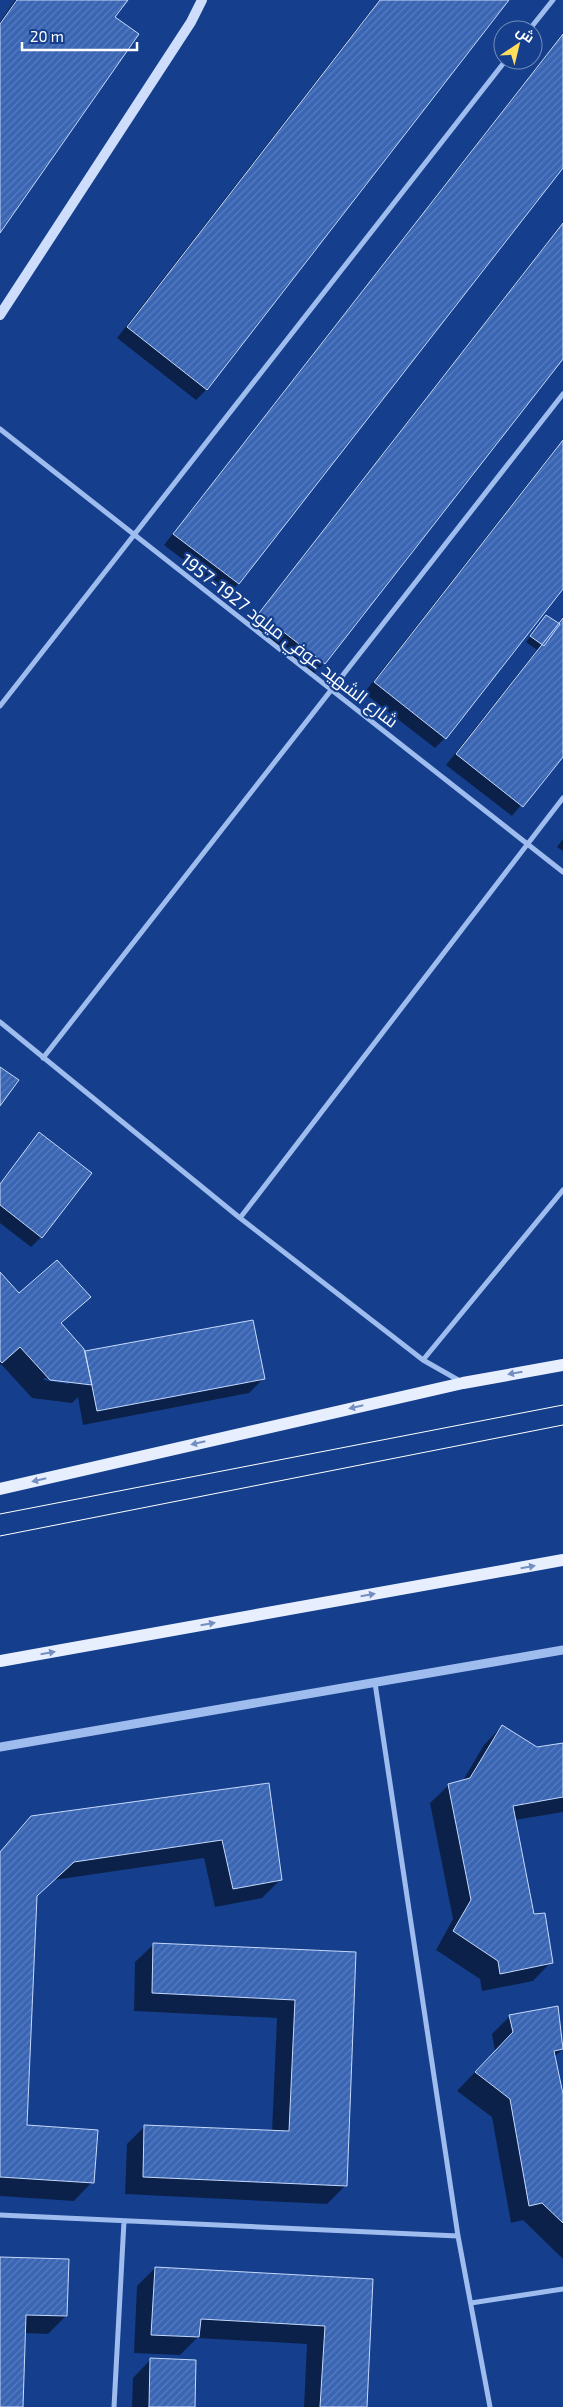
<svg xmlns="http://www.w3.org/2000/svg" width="563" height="2407" font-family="'Exo 2',Cairo,sans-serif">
<defs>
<pattern id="building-hatch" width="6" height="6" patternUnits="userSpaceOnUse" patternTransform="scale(1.25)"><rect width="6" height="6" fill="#3a65b3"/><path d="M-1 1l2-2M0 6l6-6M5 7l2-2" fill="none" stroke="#587cbe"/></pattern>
</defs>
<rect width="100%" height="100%" fill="#153f8c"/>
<path fill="#0007" fill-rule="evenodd" d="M15,0H126L114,17L0,231V22Z
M379,0H507L207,389L196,400L117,338Z
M563,33V166L238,584L228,594L164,545Z
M563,222V357L324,663L314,674L250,624Z
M563,439V587L445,738L435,748L364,693Z
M546,616L557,624L563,617V754L512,816L446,765L537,650L526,642Z
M563,839V851L557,847Z
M40,1134L41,1237L31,1247L0,1223V1183Z
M0,1274L19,1295L89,1297L60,1325L84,1354L86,1353L263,1379L249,1393L83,1425L78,1397L72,1403L32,1398L1,1364L0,1365ZM44,1378L69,1381V1384L44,1380Z
M502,1726L537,1748L563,1744V1812L515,1820L533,1916L551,1962L533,1981L482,1991L480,1979L436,1950L453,1919L430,1803L449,1785L462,1782L484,1745Z
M268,1785L280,1880L262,1898L215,1907L204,1858L54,1880L36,1897L26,2126L92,2182L74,2201L0,2196V1854L32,1817Z
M154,1944L354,1953L346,2185L327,2204L125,2194L127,2144L145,2126L272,2132L277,2018L134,2011L135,1962Z
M557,2007L563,2043V2049L554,2057L563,2100V2259L523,2220L511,2223L492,2117L457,2091L495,2051L492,2034L510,2016Z
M0,2258L66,2316L48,2334L24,2333L22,2407H0Z
M155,2268L372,2280L365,2407H304L307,2344L197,2338L180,2355L134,2353L137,2286Z
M151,2359L193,2407H132L133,2378Z"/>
<path fill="url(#building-hatch)" stroke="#c5d9fb" d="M17,0H128L115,17L139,34L0,233V24Z
M380,0H509L207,390L127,327Z
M563,34V168L239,584L173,534Z
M563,223V359L325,664L259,613Z
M563,440V589L446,739L374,682Z
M546,615L560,624L544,646L530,636Z
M563,618V757L523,807L456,754Z
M0,1067L19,1080L0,1106Z
M39,1132L92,1173L42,1238L0,1205V1184Z
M57,1260L91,1297L61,1323L84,1349L92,1385L50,1380L20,1347L2,1363L0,1361V1272L19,1293Z
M253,1320L265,1379L97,1411L85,1351Z
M502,1725L537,1747L563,1743V1797L513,1806L534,1914L545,1913L553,1963L500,1974L498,1961L453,1931L471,1900L448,1784L470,1778Z
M269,1783L282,1880L233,1889L222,1840L74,1862L37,1896L27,2125L98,2130L94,2183L0,2177V1852L31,1816Z
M153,1943L356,1952L347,2186L143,2177L144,2125L289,2131L295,2000L152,1993Z
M558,2006L563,2049L554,2051L563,2094V2223L542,2203L529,2206L510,2099L475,2072L513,2032L509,2015Z
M0,2257L69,2259L67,2316L26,2315L23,2407H0Z
M155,2267L373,2279L367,2407H320L325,2326L201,2319L199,2337L151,2335Z
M150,2358L196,2360L195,2407H149Z"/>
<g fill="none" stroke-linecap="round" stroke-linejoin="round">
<path stroke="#9fbcef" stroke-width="5" d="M529,30L553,0
M0,429L563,872
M0,706L506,60
M0,1022L240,1218L423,1360L460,1381
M43,1058L563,394
M240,1218L563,798
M423,1360L563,1190
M375,1683L458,2236L490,2407
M0,2215L458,2236
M471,2303L563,2289
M114,2407L124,2221"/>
<path stroke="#9fbcef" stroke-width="9" d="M0,1747L563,1650"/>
<path stroke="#cdddfb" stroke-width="10" d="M0,315L191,22L202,0"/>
<path stroke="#e7efff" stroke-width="12" d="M0,1489L463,1383L563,1365
M0,1661L563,1560"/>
<path stroke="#fff" stroke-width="1" d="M0,1514L563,1405
M0,1536L563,1425"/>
</g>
<defs><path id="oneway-solid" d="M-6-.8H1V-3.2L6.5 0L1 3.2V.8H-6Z" transform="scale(1.25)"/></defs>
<g fill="#738ec0">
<use href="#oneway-solid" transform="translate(515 1373) rotate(170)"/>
<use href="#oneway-solid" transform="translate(356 1407) rotate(167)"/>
<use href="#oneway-solid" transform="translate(198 1443) rotate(167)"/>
<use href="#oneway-solid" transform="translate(39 1480) rotate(167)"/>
<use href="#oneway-solid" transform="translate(528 1567) rotate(-10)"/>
<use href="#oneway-solid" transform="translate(368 1595) rotate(-10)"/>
<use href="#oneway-solid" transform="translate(208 1624) rotate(-10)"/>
<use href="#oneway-solid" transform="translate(48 1653) rotate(-10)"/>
</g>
<g text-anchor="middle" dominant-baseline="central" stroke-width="4.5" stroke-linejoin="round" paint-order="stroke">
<g font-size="18" fill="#fff" stroke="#153f8c">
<text transform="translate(290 640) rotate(38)">شارع الشهيد عوفي ميلود 1927-1957</text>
</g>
</g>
<g transform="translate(518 45) rotate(35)"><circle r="24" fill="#153f8c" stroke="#738cba"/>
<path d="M0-4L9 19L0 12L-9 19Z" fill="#ffde5d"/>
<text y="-8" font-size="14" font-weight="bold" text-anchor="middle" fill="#ffffff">ش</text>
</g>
<path d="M22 42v8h115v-8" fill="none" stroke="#ffffff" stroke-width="2.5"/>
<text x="30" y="42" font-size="15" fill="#ffffff" stroke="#153f8c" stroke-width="4" paint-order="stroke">20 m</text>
</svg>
